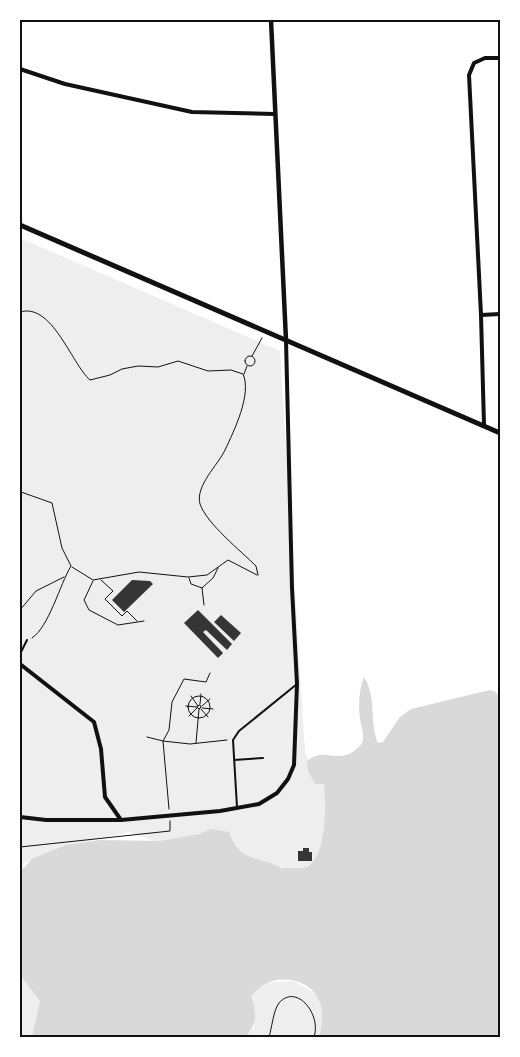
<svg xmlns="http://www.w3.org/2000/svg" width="520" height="1057" font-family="Jost,sans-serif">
<rect width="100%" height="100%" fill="#fff"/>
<path fill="#eee" d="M20,238L280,351L305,752L310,764L339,766L327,855L305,867H271L181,851L130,832L76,844L24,863L20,884Z
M20,972L40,1001L34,1037H20Z
M293,981C325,997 323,999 321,1034L318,1037H244L254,1028L253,987L274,982Z"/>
<path fill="#d9d9d9" d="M364,677C377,697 369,722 378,743L383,742L400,717L411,709L490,690L496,692L500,700V1037H319C322,1031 321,1024 322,1018C325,977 270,967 252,996C255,1014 259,1023 245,1037H32L40,1001L20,975V872L32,859L66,845L100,840L160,841L200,834L210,829L229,832C240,864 259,855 281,868C289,866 300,870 308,866C327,855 326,803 324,784H315L308,771L307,761C325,746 336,764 354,751C359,747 362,745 363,739C364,733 361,726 360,719C358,705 359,690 364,677Z"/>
<path fill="#353535" d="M132,580L150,581L153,584L124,612L112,600Z
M198,610L232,644L227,650L206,630L203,632L223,653L218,658L184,623Z
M221,615L241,633L234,641L214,622Z
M303,848H309V852H312V861H298V851H303Z"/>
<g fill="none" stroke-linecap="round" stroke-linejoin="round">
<path stroke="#111" stroke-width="1" d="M20,312C52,302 71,363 90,380L110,375L122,369L138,366L158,367L178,361L208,371L231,370L243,374C252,394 234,431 225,450C218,465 195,486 200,504C207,524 241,551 256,566L258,575
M252,356L262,338
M245 361a5 5 0 1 1 10 0a5 5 0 1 1-10 0Z
M244,374L247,366
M20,475L21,492L52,503L62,548L71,566C60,584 49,627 32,638
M72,567L93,580L139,572L188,577L207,575L228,560L257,575
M189,578L191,584L202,588L204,605
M101,580L113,591L105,599L122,616L127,611L137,621
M93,581L84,600L89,610L118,625L144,621
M202,588L213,578L218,568
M20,610L36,591L64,577
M188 707a11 11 0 1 1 22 0a11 11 0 1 1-22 0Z
M191,696L198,706
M200,704L201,694
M200,705L201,707L199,709L197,707Z
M186,706L197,707
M202,706L210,699
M202,708L213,709
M201,709L208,717
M189,716L197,708
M147,737L163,741L169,730L172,702L184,679L206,682L210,673
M196,743L199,709
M169,809L163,741L190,744L227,740
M20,847L170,831V821
M269,1037C272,1028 273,1011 279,1003C296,983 322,1014 314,1037"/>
<path stroke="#111" stroke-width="2" d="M20,654L27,640
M234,760L263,758
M237,807L233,740L239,731L297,684"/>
<path stroke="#111" stroke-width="4" d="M20,69L65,84L192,112L275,114
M481,315L500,314
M484,425L481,315L469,75L474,63L485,58H500
M20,664L94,722L101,749L105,797L121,820
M20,817L46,820H121L220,811L259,804L277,793L288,779L294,765L297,684L292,588L286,340"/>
<path stroke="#111" stroke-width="4.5" d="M271,20L286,340"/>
<path stroke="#111" stroke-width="5" d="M20,225L500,433"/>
</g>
<rect width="520" height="1057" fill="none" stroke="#ffffff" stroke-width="42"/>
<rect x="21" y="21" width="478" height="1015" fill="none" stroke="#111" stroke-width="2"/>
</svg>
